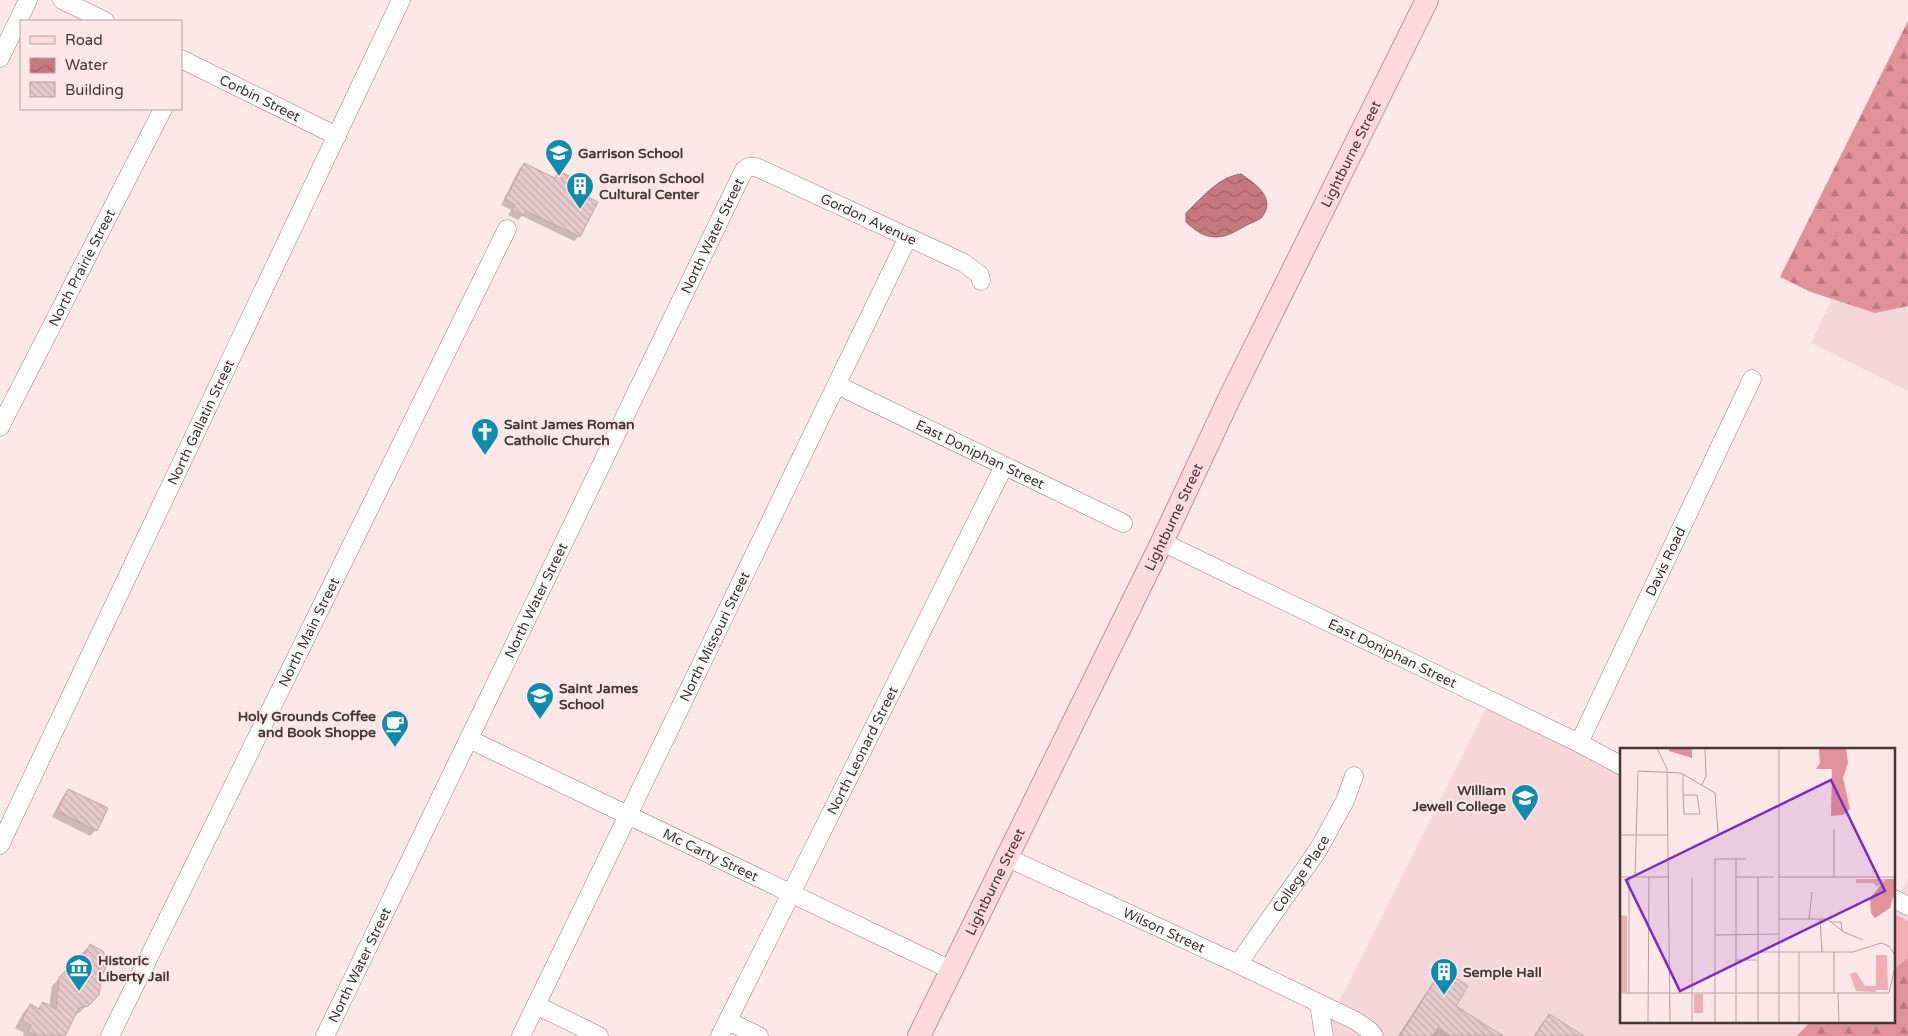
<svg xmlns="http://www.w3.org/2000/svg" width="1908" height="1036" font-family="'Varela Round',sans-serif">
<defs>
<pattern id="forest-firs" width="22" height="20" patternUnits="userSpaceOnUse" patternTransform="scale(1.25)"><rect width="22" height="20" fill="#e19198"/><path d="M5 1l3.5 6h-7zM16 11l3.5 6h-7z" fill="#b8777d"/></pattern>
<pattern id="water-waves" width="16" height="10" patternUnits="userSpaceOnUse" patternTransform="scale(1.25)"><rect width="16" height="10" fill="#c6787f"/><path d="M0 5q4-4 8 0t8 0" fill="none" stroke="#a26369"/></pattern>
<pattern id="building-back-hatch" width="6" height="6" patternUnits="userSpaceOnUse" patternTransform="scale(1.25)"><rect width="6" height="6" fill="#e6c9ca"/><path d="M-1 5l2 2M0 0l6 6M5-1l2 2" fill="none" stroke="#c6adae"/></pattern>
</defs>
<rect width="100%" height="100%" fill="#fee7e8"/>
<path fill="#f5d7d9" d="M1908,136V391L1811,343Z
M1490,700L1622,765V1022H1894V899L1897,900L1908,878V1036H1322Z"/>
<path fill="url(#forest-firs)" d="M1908,21V306L1875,313L1811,292L1780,277Z
M1908,958V1036H1797L1810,1022H1894V969Z"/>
<path fill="#f0adb2" d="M1894,914L1908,921V958L1894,969Z"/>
<path fill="url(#water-waves)" stroke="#9e6469" d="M1241,174C1254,183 1277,198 1262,217C1258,221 1250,223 1245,226C1236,231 1227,237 1216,237C1203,237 1195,230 1186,222V213C1202,198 1218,177 1241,174Z"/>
<path fill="#0003" d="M524,164L553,179L559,172L570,189L579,236L574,241L522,216L518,220L508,215L511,210L501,205L519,169Z
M68,790L96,830L90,836L52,817L63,796Z
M90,946L98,981L97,995L79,1013L74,1014L63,1036H23L24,1033L15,1028L23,1013L30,1005L37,1009L43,1004L49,1007L52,986L69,968L76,967L82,953Z
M1442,971L1454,1006L1500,1036H1398L1435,979Z
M1550,1016L1568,1036H1534L1542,1023Z"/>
<path fill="url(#building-back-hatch)" stroke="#c1a5a7" d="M524,163L555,178L559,171L577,180L572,189L598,202L580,237L526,211L524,216L512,210L515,205L505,200Z
M68,789L108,808L97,831L57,811Z
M90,944L103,951L108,962L100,981L101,983L99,995L88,1006L79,1008L65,1036H37L28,1031L31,1025L22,1020L30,1004L39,1009L43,1002L56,1009L59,977L69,967L79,965Z
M1442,969L1468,986L1456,1006L1503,1036H1451L1438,1028L1433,1036H1400Z
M1549,1014L1584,1036H1535Z"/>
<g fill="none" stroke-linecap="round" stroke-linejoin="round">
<defs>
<g id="minor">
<path d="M62,0L105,21"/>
<path d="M0,58L28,0"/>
<path id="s1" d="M181,59L337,136"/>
<path id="s2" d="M837,385L1123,523"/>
<path id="s3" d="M0,427L163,109"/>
<path id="s4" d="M1162,542L1579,743L1622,766"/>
<path id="s5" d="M469,739L951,970"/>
<path id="s6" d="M1579,743L1752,379"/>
<path id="s7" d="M0,845L401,0"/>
<path id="s8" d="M1006,857L1238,964L1356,1021L1370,1031L1374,1036"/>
<path d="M1894,899L1908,906"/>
<path id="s9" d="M1238,964L1318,850L1345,801L1354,776"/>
<path d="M1319,1004L1324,1036"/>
<path d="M536,1005L599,1036"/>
<path d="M728,1021L759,1036"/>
<path id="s10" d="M110,1036L507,229"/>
<path id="s11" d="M325,1036L744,170L748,167H756L964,263L980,275L981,281"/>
<path id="s12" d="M521,1036L908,237"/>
<path id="s13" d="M720,1036L1004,466"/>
</g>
<g id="major">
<path id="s14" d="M919,1036L1162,542L1230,397L1427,0"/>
</g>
</defs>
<use href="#minor" stroke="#987e80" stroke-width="19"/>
<use href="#major" stroke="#bc9194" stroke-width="24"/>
<use href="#minor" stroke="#fff" stroke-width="18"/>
<use href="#major" stroke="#fedadd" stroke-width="22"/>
</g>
<defs>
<symbol id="school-pin" viewBox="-11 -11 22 30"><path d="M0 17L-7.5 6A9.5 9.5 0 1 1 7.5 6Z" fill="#118bad" stroke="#fee7e8"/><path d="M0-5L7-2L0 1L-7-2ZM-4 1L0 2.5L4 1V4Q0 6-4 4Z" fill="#fff"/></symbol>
<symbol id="building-pin" viewBox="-11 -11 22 30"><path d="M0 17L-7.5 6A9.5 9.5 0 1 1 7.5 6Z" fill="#118bad" stroke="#fee7e8"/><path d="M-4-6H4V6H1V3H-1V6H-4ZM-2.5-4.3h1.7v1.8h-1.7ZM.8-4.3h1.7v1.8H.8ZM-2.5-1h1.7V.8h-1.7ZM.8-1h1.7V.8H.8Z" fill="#fff"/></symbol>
<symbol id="church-pin" viewBox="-11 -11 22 30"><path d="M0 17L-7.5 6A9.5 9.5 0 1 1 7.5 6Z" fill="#118bad" stroke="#fee7e8"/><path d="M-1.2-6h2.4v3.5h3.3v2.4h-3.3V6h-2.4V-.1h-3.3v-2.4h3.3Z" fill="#fff"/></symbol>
<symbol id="cafe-pin" viewBox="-11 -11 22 30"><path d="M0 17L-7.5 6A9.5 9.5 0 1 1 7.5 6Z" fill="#118bad" stroke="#fee7e8"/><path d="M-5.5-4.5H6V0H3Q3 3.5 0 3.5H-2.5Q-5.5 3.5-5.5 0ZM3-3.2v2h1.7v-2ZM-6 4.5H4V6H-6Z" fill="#fff"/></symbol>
<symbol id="university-pin" viewBox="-11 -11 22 30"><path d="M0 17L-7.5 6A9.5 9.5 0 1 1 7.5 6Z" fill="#118bad" stroke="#fee7e8"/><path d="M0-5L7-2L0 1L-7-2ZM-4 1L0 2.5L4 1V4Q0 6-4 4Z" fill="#fff"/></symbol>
<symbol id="museum-pin" viewBox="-11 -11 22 30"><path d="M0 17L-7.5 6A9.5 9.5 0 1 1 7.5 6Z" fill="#118bad" stroke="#fee7e8"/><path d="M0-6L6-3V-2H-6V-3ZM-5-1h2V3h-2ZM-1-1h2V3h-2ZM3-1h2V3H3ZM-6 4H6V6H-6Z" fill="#fff"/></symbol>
</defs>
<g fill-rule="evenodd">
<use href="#school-pin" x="543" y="137" width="32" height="43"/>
<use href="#building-pin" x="564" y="170" width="32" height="43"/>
<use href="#church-pin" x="469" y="416" width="32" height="43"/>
<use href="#school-pin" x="524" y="680" width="32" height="43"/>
<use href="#cafe-pin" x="379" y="708" width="32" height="43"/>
<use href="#university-pin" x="1509" y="782" width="32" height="43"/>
<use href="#museum-pin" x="63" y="952" width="32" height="43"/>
<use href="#building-pin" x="1428" y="956" width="32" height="43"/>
</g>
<g text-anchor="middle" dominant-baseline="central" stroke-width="4" stroke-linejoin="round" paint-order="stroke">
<g font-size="14" fill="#423637" stroke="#fee7e8">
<text stroke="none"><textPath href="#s1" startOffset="88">Corbin Street</textPath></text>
<text stroke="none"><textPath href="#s14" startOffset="982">Lightburne Street</textPath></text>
<text stroke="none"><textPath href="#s11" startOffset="1099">Gordon Avenue</textPath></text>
<text stroke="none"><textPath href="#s11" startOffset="889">North Water Street</textPath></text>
<text stroke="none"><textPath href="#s3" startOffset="179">North Prairie Street</textPath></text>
<text stroke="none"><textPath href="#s7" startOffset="468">North Gallatin Street</textPath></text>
<text stroke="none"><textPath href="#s2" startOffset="159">East Doniphan Street</textPath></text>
<text stroke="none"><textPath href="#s14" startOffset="578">Lightburne Street</textPath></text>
<text stroke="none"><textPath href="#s6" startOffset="201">Davis Road</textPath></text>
<text stroke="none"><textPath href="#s11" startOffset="484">North Water Street</textPath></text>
<text stroke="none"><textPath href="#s10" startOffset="450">North Main Street</textPath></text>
<text stroke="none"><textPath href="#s12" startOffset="444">North Missouri Street</textPath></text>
<text stroke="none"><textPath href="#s4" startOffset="256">East Doniphan Street</textPath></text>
<text stroke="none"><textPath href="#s13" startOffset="319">North Leonard Street</textPath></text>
<text stroke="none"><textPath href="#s5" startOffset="268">Mc Carty Street</textPath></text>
<text stroke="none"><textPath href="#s9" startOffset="110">College Place</textPath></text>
<text stroke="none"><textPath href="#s14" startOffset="172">Lightburne Street</textPath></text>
<text stroke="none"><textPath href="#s8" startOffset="174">Wilson Street</textPath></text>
<text stroke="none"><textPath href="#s11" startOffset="79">North Water Street</textPath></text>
</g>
<g font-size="14" font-weight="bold" fill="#423637" stroke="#fee7e8" text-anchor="start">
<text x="578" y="153">Garrison School</text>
<text x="599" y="178">Garrison School<tspan x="599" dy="16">Cultural Center</tspan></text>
<text x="504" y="424">Saint James Roman<tspan x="504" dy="16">Catholic Church</tspan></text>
<text x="559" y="688">Saint James<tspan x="559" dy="16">School</tspan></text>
<text x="376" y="716" text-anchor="end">Holy Grounds Coffee<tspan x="376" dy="16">and Book Shoppe</tspan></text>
<text x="1506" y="790" text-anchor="end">William<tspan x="1506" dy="16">Jewell College</tspan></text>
<text x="98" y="960">Historic<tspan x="98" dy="16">Liberty Jail</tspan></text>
<text x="1463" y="972">Semple Hall</text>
</g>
</g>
<g transform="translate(1620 748)">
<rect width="275" height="275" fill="#fee7e8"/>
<path d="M49,0H72V10L49,3ZM199,0H226L228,15L223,30L230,61L223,67L211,68L212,21H196L200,15ZM266,131H275V143L270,160L255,170L251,165L250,150Z" fill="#e19198"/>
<path d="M256,207H267L268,242H256Z" fill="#f0adb2"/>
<path d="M236,131H266L257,139L253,135H236ZM0,167L7,168V244H0ZM236,224L245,238H256V244L236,243L230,226ZM74,246H83V265H74Z" fill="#f0adb2"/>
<path fill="none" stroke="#b3a0a1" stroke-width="1" d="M37,0L47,21L50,275M63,26V47M82,37L86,28L85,0M63,47H77L80,66H64ZM214,81V129M0,87H48M116,110V275M0,129H49M9,129V245M15,129L18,23L61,25L95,45L98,85M116,129H154M159,129H275M159,171H207L224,184L243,192M189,171L192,144M200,171L202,204M211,174H221L222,183M95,187L159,186M137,204H233L261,195L269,198L275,207M214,204V245M116,212H137M0,245H269L275,219M218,245L219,275M28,275L29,129M72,275V130M95,275V111H126M138,275V129M159,275V0M179,275V204"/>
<path fill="#7b2cbf" fill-opacity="0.15" stroke="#7b2cbf" stroke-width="2.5" d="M211,32L265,143L60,243L6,132Z"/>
<rect width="275" height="275" fill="none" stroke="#423637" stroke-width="2.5"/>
</g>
<rect x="20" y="20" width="162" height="90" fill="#fee7e8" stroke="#b3a0a1"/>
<rect x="30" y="36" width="25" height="8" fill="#fedadd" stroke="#b3a0a1"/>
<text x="65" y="45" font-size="15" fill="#423637">Road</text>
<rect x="30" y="58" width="25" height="15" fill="url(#water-waves)" stroke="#b3a0a1"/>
<text x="65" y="70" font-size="15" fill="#423637">Water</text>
<rect x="30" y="82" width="25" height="15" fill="url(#building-back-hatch)" stroke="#b3a0a1"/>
<text x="65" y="95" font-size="15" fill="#423637">Building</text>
</svg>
